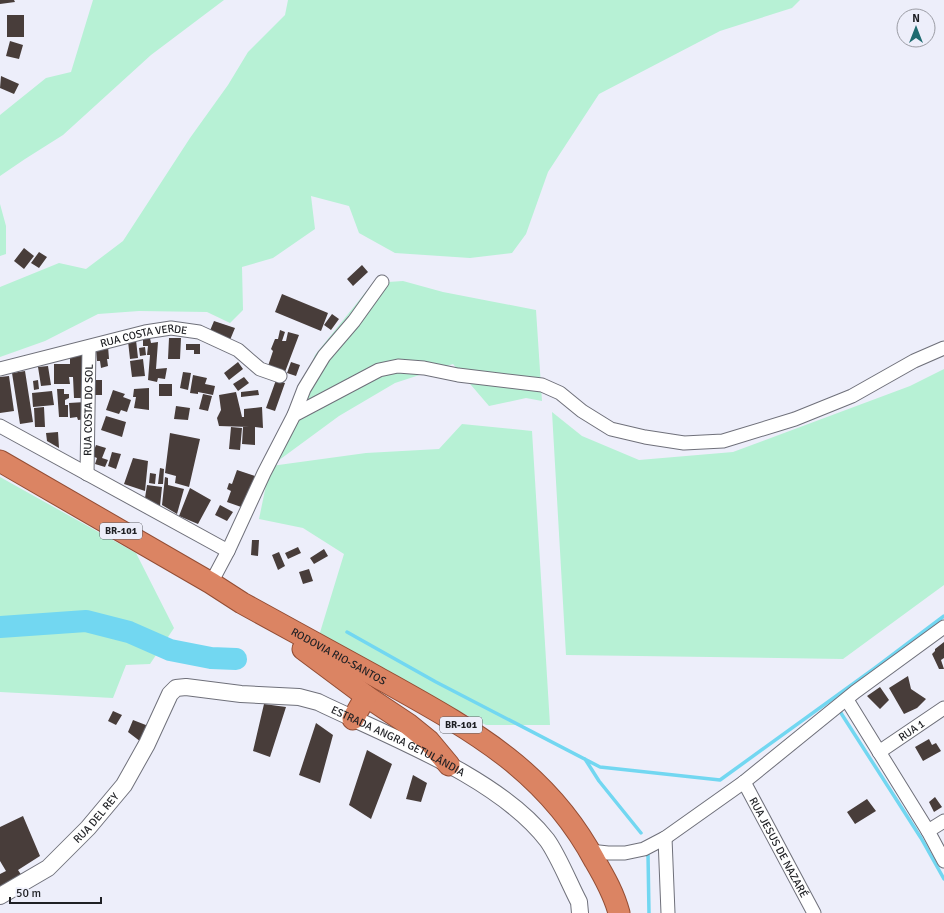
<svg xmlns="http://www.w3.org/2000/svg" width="944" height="913" font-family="Signika,sans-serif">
<rect width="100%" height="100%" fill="#edeefa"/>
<path fill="#b7f1d5" d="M93,0H224L151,55L63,135L25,159L0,176V115L46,78L71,72Z
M288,0H800L792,8L720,31L599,94L548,172L526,234L512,253L470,258L395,253L359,233L349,206L311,196L315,229L273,258L242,267L243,310L230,323L207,312L139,311L98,314L45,341L0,357V287L59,263L86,269L123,241L190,138L228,85L248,52L285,15Z
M0,204L6,226V254L0,256Z
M403,281L443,292L536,310L542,401L526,398L489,406L453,364L395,383L339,416L271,466L366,453L439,449L462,424L532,431L550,725H486L318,639L344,554L303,528L259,519L270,466L315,355L373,283Z
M944,369V585L843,659L566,655L552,412L582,436L639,460L733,452L910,386Z
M0,477L136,553L174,628L150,664L126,665L113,698L0,692Z"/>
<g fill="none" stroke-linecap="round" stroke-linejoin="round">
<path stroke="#72d7f1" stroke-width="3.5" d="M347,632L436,682L600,767L720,780L875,668L944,616
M839,710L921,838L944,879
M585,759L599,781L641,833
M648,854L649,913"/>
<path stroke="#72d7f1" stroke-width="22" d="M0,627L86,621L129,632L170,650L211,658L236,659"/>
</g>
<path fill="#483d3a" d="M0,0H14L15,2L0,4Z
M7,15H24V37H7Z
M10,41L23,45L19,59L6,56Z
M1,76L19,84L14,94L0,88Z
M24,248L34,256L24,269L14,261Z
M39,252L47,257L39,268L31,263Z
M362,265L368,272L353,286L347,279Z
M282,294L328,313L321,331L275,312Z
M332,314L339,319L331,330L324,325Z
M214,321L235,328L230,340L209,333Z
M280,330L285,332L282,341H286L288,332L299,335L285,372L268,366L273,351L271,349L275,339H278Z
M143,338H150L151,343L158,342L156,369L167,368L165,379L158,378L157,382L148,380L150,355H147L148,346H143Z
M169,338H181L180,359H168Z
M136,340L138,358L130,359L128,341Z
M186,344H200V354H194V350H186Z
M108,346L109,359H107L108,366L101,368L100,361H97L96,350Z
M145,347L146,355L140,356L139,348Z
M83,355L87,398H74L73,377H69L70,384H54V364H70V356Z
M143,359L145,376L132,377L130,361Z
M238,362L243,369L229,380L224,373Z
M291,362L300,365L296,376L287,373Z
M48,366L51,385L41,386L38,367Z
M25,371L33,422L20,424L12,373Z
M183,372L191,373L188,390L180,388Z
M193,375L207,378L205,384L215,386L213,395L198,392V394L190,393Z
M9,376L14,411L0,413V377Z
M244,377L249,383L238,391L233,384Z
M38,380L39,389L34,390L33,381Z
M92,380H102V395H92Z
M276,380L285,383L275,411L266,408Z
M159,384H172V396H159Z
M149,388V410L134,408L136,397H133L134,389Z
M57,389H64V394H69V398L65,400V405H68V417H59Z
M113,390L125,394L123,397L131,400L127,412L121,410L119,414L106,410Z
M258,390L259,395L241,397V392Z
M52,391L54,405L33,407L32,393Z
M236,392L242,417H244V409L262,407L263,428L255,427V445L242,444L243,427H249L219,426L217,418L221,410L219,395Z
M203,394L212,396L208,411L199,409Z
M85,402L87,419L78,420L77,417L70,418L69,403Z
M176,406L190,408L188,420L174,419Z
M44,407L45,427H35L34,408Z
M106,416L126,422L122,437L101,430Z
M231,427L242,428L240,450L229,449Z
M58,432L59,448L47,441L46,433Z
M170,433L200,439L189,487L175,483L176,476L165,473Z
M96,445L106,448L102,458L108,460L105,467L95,464L97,458L92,456Z
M112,452L121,454L116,469L108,466Z
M133,458L148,461L145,491L124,484Z
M160,468L164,469L163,484H158Z
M237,470L255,476L244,508L227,502L231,491L227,489L229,483L232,484Z
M150,473L156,474L155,484L149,483Z
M165,477L168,478V485L184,489L177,514L162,505Z
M147,485L162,487L160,506L145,498Z
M190,488L211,500L198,524L179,516Z
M220,505L233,512L227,521L215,515Z
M252,540H259L258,556L251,555Z
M298,547L301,553L288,559L285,553Z
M324,549L328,556L314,564L310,558Z
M279,552L285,566L278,570L272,555Z
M309,569L313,581L303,584L299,572Z
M944,642V658L941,660L944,669H939L932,654L935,651V649Z
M908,676L911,689L926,699L917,708L904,714L889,688Z
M880,687L889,700L880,709L867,696Z
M264,704L286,707L270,757L253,751Z
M113,711L122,715L116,725L108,721Z
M133,720L151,727L145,745L128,732Z
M316,723L333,735L320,783L299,775Z
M929,739L932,745L936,743L941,751L923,761L915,747Z
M367,750L392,764L371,819L349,805Z
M413,775L427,783L421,802L406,799Z
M935,797L942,807L934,812L929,802Z
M867,799L876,811L855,824L847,812Z
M23,816L40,856L18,870L22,876L0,889V874L6,871L0,861V827Z"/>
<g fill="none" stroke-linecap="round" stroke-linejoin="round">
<defs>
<g id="minor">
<path id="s1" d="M0,369L145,332L171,328L199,332L238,350L260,369L280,376"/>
<path d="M294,415L304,389L324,356L354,321L382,282"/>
<path d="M0,426L228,551L211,583"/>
<path id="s2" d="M87,474L89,347"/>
<path d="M228,551L264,473L294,415L379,370L398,366L424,368L458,375L542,385L560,393L582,411L611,429L645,437L684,443L723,441L795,419L852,396L914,361L944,348"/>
<path d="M847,700L928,831L944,861"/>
<path id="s3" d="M879,752L944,708"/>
<path id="s4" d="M744,782L814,913"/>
<path d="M928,831L944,821"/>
<path d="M665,838L668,913"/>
<path d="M590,851L608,853H625L644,849L665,838L744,782L855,692L944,627"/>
</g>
<g id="tertiary">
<path id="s5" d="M0,896L48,868L88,828L124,785L147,744L170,694L176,688L186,687L241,694L299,697L318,702C390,737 498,777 547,840C558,855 570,885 579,902L580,913"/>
</g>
<g id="trunk">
<path id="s6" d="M0,461L211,583L242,603C287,628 332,652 377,677C466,727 545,767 595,861C605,878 614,894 619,913"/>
<path d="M303,649L366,696L408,724L429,741L449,765"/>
<path d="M353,719L366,696"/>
</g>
</defs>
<use href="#minor" stroke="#6f707a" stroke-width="15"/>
<use href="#tertiary" stroke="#6f707a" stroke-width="18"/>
<use href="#trunk" stroke="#934d34" stroke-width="23"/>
<use href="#minor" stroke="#fff" stroke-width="13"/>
<use href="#tertiary" stroke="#fff" stroke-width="16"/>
<use href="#trunk" stroke="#db8463" stroke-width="21"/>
</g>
<g text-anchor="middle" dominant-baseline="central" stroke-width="4" stroke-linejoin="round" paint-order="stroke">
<g fill="#edeefa" stroke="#5d5e64" stroke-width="1">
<rect x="100" y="523" width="42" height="16" rx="3"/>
<rect x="440" y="717" width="42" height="16" rx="3"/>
</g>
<g font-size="10" font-weight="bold" fill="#1f2024">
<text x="121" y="531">BR-101</text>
<text x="461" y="725">BR-101</text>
</g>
<g font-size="11" fill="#1f2024" stroke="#edeefa">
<text stroke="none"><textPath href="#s1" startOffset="148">RUA COSTA VERDE</textPath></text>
<text stroke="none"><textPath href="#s2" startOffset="64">RUA COSTA DO SOL</textPath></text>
<text stroke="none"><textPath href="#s6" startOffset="391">RODOVIA RIO-SANTOS</textPath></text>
<text stroke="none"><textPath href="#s3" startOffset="39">RUA 1</textPath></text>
<text stroke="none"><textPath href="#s5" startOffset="511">ESTRADA ANGRA GETULÂNDIA</textPath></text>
<text stroke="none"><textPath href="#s5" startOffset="125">RUA DEL REY</textPath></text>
<text stroke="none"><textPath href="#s4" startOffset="74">RUA JESUS DE NAZARÉ</textPath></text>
</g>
</g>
<g transform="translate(916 28)"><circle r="19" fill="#edeefa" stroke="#9b9ca4"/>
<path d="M0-3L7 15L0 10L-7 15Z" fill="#1f6b70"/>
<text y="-6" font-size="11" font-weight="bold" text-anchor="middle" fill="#1f2024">N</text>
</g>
<path d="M10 897v6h91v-6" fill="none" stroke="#1f2024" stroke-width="2"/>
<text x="16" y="897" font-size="12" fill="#1f2024" stroke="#edeefa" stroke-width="3" paint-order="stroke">50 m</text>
</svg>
